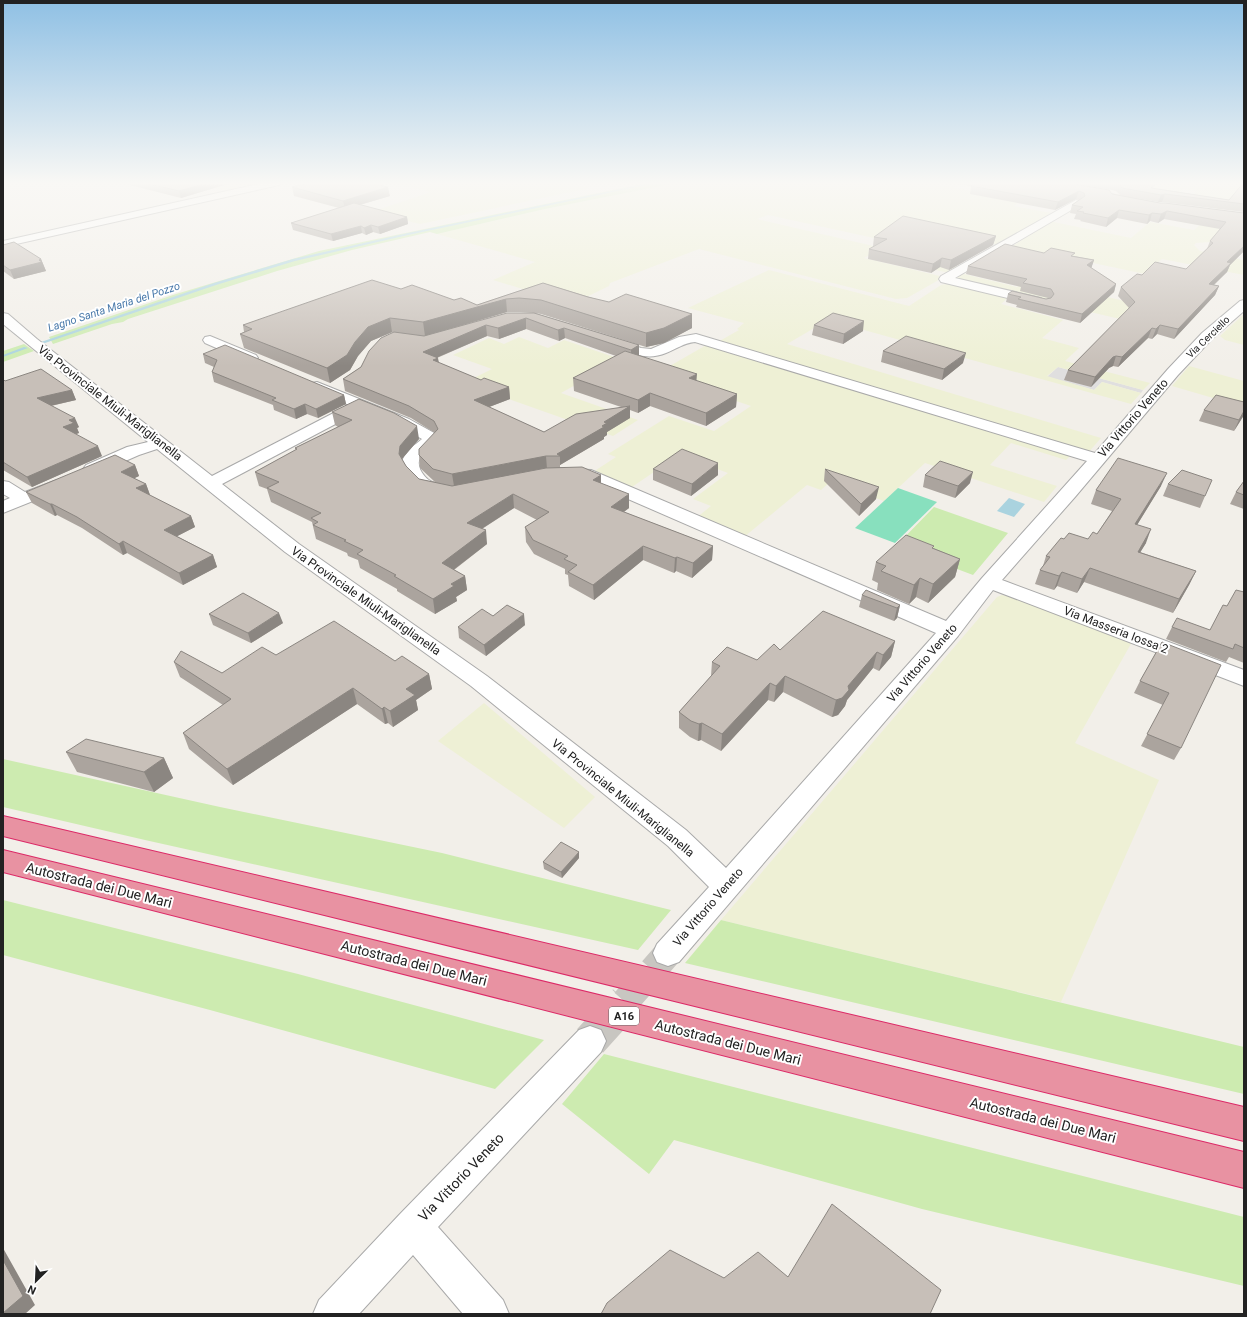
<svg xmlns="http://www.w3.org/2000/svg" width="1247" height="1317" font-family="Roboto,sans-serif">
<rect width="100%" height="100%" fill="#f2efe9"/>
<path fill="#e0dfdf" d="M1058,367L1143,390L1141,393L1102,382L1094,390L1047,377Z"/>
<path fill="#eef0d5" d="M191,182H269L227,191Z
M389,182H566L590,188L420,224L371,212L431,192Z
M681,182H934L931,183L1021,201L1014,206L1051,213L1000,245L900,224L874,238L768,215L757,219L960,266L949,273L870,255L864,258L944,277L907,298L896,299L699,249L610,283L609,286L572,304L493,280L535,262L437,234L545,209Z
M1141,182H1244V195L1236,194L1221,211L1215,210L1218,206L1193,195L1196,191L1184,189L1180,193L1136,185Z
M1049,221L1131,238L1150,222L1194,230L1202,223L1244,230V248L1209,242L1196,243L1194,245L1200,251L1244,260V275L1162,259L1145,274L1013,246Z
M769,270L909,306L941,285L947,284L1010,296L1001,304L1063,320L1042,338L1079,348L1065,361L1150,383L1143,390L1058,367L1047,376L1094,390L1102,382L1141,393L1131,404L828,320L787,344L1101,438L1087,454L716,343L739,330L737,329L744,323L688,308Z
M960,273L1017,287L1027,279L1147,306L1137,323L951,279Z
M1244,314V345L1225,340L1220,336Z
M519,337L548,348L564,340L617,358L600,371L561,393L638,420L613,436L464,383L492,369L453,355L489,338L504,344Z
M708,344L1072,454L1066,460L1011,443L990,465L1057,486L1044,502L925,463L884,501L830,482L821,490L807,485L744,537L696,518L711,506L693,499L728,473L679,455L629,489L590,474L616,457L608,454L669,416L714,431L751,406L656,374Z
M1189,366L1244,381V407L1172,386Z
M1002,595L1017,598L1132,642L1075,743L1159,780L1061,1002L721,920L997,597Z
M484,703L595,797L564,828L438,741Z"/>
<path fill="#cdebb0" d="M651,182H681L545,209L437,234L430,232L352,250L277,271L128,319L123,322L112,324L53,344L49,337L176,294L319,251Z
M24,344L34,351L3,362V351Z
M934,507L1008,533L973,575L896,546Z
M3,759L220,807L442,853L671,910L638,950L145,840L3,807Z
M3,900L298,974L544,1040L495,1089L210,1010L3,955Z
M721,920L1244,1047V1094L685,963Z
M604,1054L1244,1217V1286L922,1209L674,1140L649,1174L562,1104Z"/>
<path fill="#88e0be" d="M898,488L937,502L895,543L855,528Z"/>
<path fill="#aad3df" d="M1009,498L1025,504L1014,517L997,511Z"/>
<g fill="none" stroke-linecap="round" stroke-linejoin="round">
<path fill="#aad3df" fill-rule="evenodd" d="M655,182H660L408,235L295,261L216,285L45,343L41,342L214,283L293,259L408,233Z
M24,347L28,348L3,357V355Z"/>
<path stroke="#c8c6c1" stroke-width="28" stroke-dasharray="28 14" stroke-linecap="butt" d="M625,1002L668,953"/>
<path stroke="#c8c6c1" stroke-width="35" stroke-dasharray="35 18" stroke-linecap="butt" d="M590,1041L626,1001"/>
<defs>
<path id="minor" d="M267,182H284L279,185L3,247V241Z
M1076,200L1080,201L1081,203L1080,205L955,278L1041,298L1043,301L1041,304L1037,305L941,282L939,279L941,276Z
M1244,300V311L1212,339L1178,375L1075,497L1002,580L1244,670V686L993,590L958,636L679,962L668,966L657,962L653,953L657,944L709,887L668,846L471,686L285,552L157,449L139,455L98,473L92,474L86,473L83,469L86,465L127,447L148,442L3,324V313L8,314L37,339L212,476L349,405L312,389L310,386L312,383L317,382L409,419L436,434L439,440C434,447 425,450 420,458C415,467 426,481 435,483C438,484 441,485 444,485L447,489L444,493C426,497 396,478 403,459C406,450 415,445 422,439L397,425L362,410L222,484L299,544L487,676L686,830L726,868L936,633L582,479L566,478L563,474L566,470L572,469L591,470L946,621L982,578L1087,461L695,342C684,343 676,349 666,353C645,362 627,351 606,345L604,342L606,339L611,338L641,348L651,349L679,337L696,334L1095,453L1168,369L1202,333L1240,301Z
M210,336L256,355L258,358L256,361L251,362L246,361L205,343L203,340L205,337Z
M57,480L63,481L66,485L63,489L3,513V501L10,498L3,494V481L9,482L25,492Z
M590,1026L601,1030L606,1041L601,1052L438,1227L503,1300L509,1314H463L413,1255L359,1314H313L319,1300L400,1214L579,1030Z"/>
<path id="highway" d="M3,816L1244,1107V1141L3,836Z
M3,850L1244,1152V1188L3,872Z"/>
</defs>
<use href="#minor" stroke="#a9a9a9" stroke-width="2"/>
<use href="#highway" stroke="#dc2a67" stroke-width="2"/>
<use href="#minor" fill="#fff" fill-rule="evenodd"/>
<use href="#highway" fill="#e892a2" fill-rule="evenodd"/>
</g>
<path fill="#aba49e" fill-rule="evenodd" d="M118,182H234L181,198Z
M945,182H1063L1120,195L1116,191L1112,190L1066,182H1144L1154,188L1229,200L1244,182V212L1162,202H1158L1130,197L1160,203L1244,213V251L1230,265L1227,272L1214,285L1219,286L1215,295L1174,339L1157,334L1152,339L1148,338L1118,367L1113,366L1109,368L1091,387L1064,380L1068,370L1129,308L1118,296L1121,287L1142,275L1186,269L1207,249L1210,241L1220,229L1164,219L1158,223L1150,221L1147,224L1117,218L1106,227L1080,221L1081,220L1074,219L1076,214L1070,213L1072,205L1079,200L1076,199L1055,210L970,194L971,186Z
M292,187L390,196L360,205L407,217L408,224L380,234L373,232L366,235L362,233L333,241L293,230L291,223L339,208L294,196Z
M996,236L993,245L949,270L940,267L931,273L868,259L869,249L874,246H873L874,237Z
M3,245L41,259L46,271L14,279L3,271Z
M1044,253L1074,256L1094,260L1091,268L1116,284L1114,292L1080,323L1016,307L1017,305L1006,302L1008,294L1046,299L1049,298H1048L1020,291L1021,287L966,274L968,266Z
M543,283L692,328L664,343L646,347L541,314L535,313L639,345V355L696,381L737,394L736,407L706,426L650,406L638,413L630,410V418L607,432V435L604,437V439L560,465V467L601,475V483L629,508L624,512L713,546L712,560L692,578L676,571L674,573L643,560L594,600L569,586L568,575L565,574V569L534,554L526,542L525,527L537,520L514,508L482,529L487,544L454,570L465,576L467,590L456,597L457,601L435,614L397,591V589L360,568L358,560L348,556L347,553L316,539L312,522L271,502L267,489L259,486L255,472L296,450L295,448L338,427L335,425L332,412L419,439L402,459L406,466L419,479L435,482L420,468L419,455L435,433L411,418L345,391L343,379L361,367L393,332L371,341L358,356L350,370L330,383L244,348L240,334L244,332L243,325L401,289L454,300L477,305ZM507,312H520L533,313L464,325ZM526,329L559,341L565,338L616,356L573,378L574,391L621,407L544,432L489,407L510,399L509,387L481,380L439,363L437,358L487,336L499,339Z
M814,325L863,331L843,344L812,335Z
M883,351L963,363L942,380L881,362Z
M203,354L344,395L346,404L318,418L307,414L296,419L274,410L273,405L214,382L212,373L214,367L205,363Z
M3,379L5,381L72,390L76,400L51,406L79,427L77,428L79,433L76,434L102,456L32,487L3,470Z
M1244,402V415L1234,431L1199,421L1204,410Z
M135,465L139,476L134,478L146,484L150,495H149L191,516L195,527L177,536L213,555L217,567L183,585L127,553L123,555L82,528L57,515L55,516L32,503L26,492Z
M653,469L718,475L691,496L653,480Z
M825,469L876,499L859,516L824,481Z
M925,475L970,483L955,498L923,487Z
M1244,481V509L1230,504L1236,492Z
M1168,484L1205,496L1200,508L1163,496Z
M1161,486L1137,525L1146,543L1140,552L1196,571L1189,585L1173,613L1084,582L1077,593L1057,586L1054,590L1035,584L1040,570L1043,566L1046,556L1064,539H1088L1097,534L1112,511L1091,504L1096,490Z
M933,548L960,559L955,577L928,603L916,597L909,604L877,590L878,583L872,580L876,562Z
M1244,592V663L1229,657L1226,662L1166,639L1172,627L1210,630L1227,606Z
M862,595L900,605L897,618L894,621L859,607Z
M209,614L283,623L251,643L213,625Z
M493,616L525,625L486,656L459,638L458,627Z
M895,641L891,657L879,671L873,668L847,700L845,706L838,715L832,717L783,692L774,702L768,700L721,751L701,740L698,741L690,737L679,728V712L711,676L712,662L757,660L780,650Z
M1162,642L1181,748L1174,760L1141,746L1163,705L1134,693L1140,681Z
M276,655L395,661L429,674L432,689L416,700L418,710L393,727L388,723L385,724L357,704L233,785L189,749L183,733L223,705L180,677L174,662L222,673Z
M66,752L164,758L173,778L154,792L77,772Z
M579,858L562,878L544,869L543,862Z"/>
<path fill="#8b8681" d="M210,182H234L181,198L179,191Z
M388,187L390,196L345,209L343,201Z
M1079,191L1076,199L1055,210L1058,202Z
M1165,194L1162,202H1158L1161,195Z
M1119,210L1117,218L1106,227L1108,218Z
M1167,211L1164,219L1158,223L1161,214Z
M1152,213L1150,221L1147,224L1149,215Z
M407,217L408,224L380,234L378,227Z
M371,225L373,232L366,235L364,228Z
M361,226L362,233L333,241L331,234Z
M996,236L993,245L949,270L951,260Z
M1244,246V251L1230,265L1227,272L1205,293L1209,284L1227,262Z
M942,258L940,267L931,273L933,264Z
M41,259L46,271L14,279L10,270Z
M1094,260L1091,269L1087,265Z
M1116,284L1114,292L1080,323L1082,314Z
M1219,286L1215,295L1174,339L1178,329Z
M506,299L507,312L425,336L423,322Z
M692,314V328L664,343L646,347V333Z
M390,318L392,332L371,341L358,356L350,370L330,383L327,368L355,342L368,327Z
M526,318V329L499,339L498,328Z
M864,321L863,331L843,344L844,334Z
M486,325L487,336L424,363L423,352Z
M1160,325L1157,334L1152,339L1156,329Z
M564,328L565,338L559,341L558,330Z
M1152,328L1148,338L1118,367L1122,357Z
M639,345V357L631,361V350Z
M966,353L963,363L942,380L944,369Z
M1116,356L1113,366L1109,368L1091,387L1095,377L1113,357Z
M438,358L440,369L433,360Z
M697,374L696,386L689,378Z
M509,387L510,399L476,412L474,400Z
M72,390L76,400L41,408L37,398Z
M650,393V406L638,413V400Z
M737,394L736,407L706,426V413Z
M344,395L346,404L318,418L316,409Z
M305,404L307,414L296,419L294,409Z
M630,406V418L607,432V435L604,437V439L560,465V456L557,454L604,422Z
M1244,411V415L1234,431L1239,420Z
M75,418L79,427L77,428L79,433L67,437L63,427L69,420Z
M417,426L419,439L402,459L399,454L400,446Z
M98,446L102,456L32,487L27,477Z
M546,456L547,469L454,486L452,474Z
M718,463V475L691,496L692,484Z
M135,465L139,476L125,483L121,472Z
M973,472L970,483L955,498L958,486Z
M1167,473L1161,486L1129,538L1135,524Z
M601,475V488L593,480Z
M146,484L150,495L141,499L136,488Z
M879,487L876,499L859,516L861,504Z
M513,494L514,508L469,537L467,523Z
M629,494V508L611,521V507Z
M50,504H52L57,515L55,516Z
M191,516L195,527L168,541L164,530Z
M1151,529L1146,543L1132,566L1138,552Z
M486,530L487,544L444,577L442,563Z
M123,541L127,553L123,555L119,544Z
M643,546V560L594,600L593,585Z
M713,546L712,560L692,578L693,563Z
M213,555L217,567L183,585L179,573Z
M677,557L676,571L674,573L675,558Z
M960,559L955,577L928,603L933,584Z
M1090,568L1084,582L1077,593L1082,579Z
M1196,571L1189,585L1173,613L1179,599Z
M1062,572L1057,586L1054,590L1059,576Z
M465,576L467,590L456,597L457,601L435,614L433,599L451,584Z
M920,578L916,597L909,604L914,585Z
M900,605L897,618L894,621L897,608Z
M279,613L283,623L251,643L248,633Z
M524,614L525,625L486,656L484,645Z
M895,641L891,657L879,671L883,655Z
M877,652L873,668L847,700L845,706L838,715L832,717L836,700Z
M429,674L432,689L416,700L418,710L393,727L390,711L406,689Z
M785,676L783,692L774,702L776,686Z
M770,683L768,700L721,751L722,734Z
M353,688L357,704L233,785L227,769Z
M384,707L388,723L385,724L382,709Z
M702,723L701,740L698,741L699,724Z
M164,758L173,778L154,792L144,772Z
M579,852V858L562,878L561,872Z
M3,1248L35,1305L25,1314H3Z"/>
<path fill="#c7bfb8" stroke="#8b8681" d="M141,182H210L179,191Z
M313,182H366L388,187L343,201L292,187Z
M978,182H1063L1109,190L1112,194L1160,203H1165L1244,213V246L1227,262L1231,263L1209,284L1219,286L1178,329L1160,325L1156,329L1152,328L1122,357L1116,356L1113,357L1095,377L1068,370L1135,302L1121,287L1137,274L1142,275L1155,262L1186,269L1213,243L1210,241L1226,222L1167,211L1161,214L1152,213L1149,215L1119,210L1108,218L1083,213L1084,212L1077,211L1083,207L1072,205L1085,196L1084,193L1079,191L1058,202L971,186Z
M1114,182H1144L1156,184L1151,188L1229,200L1244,182V204L1165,194L1161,195L1122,188L1119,183Z
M354,203L407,217L378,227L371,225L364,228L361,226L331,234L291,223Z
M903,216L996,236L951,260L942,258L933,264L869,249L887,239L874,237Z
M14,242L41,259L39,260L42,262L10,270L3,265V245Z
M1005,244L1044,253L1051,248L1075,253L1071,256L1094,260L1087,265L1116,284L1082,314L1018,299L1021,297L1008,294L1012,291L1046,299L1051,298L1054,294L1051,289L1023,283L1027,279L968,266Z
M372,280L401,289L412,285L454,300L461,298L477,305L543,283L588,297L609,302L626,294L692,314L664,328L646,333L541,300L519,298L506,299L423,322L390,318L368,327L355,342L347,355L327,368L240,334L252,329L243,325Z
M507,313H534L639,345L631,350L564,328L558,330L526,318L498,328L486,325L423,352L438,358L433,360L481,380L484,378L509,387L474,400L544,432L576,414L630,406L604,422L607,423L602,426L604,427L557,454L560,456H546L452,474L433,469L419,455V449L438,429L434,421L409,406L343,379L361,367L369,351L381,338L394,332L424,336Z
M833,313L864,321L844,334L814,325Z
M906,336L966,353L944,369L883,351Z
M225,345L344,395L316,409L305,404L294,409L272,400L276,398L212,372L217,360L203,354Z
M625,351L697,374L689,378L737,394L706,413L650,393L638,400L573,378Z
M41,369L72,390L37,398L75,418L69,420L74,423L63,427L98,446L27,477L3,462V379L5,381Z
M1216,395L1244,402V411L1239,420L1204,410Z
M359,399L394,413L417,426L400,446L399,454L406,466L419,479L452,486L546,468L582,467L601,475L593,480L629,494L611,507L713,546L693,563L677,557L675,558L643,546L593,585L568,572L577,565L564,559L568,556L533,540L525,527L549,512L513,494L467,523L486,530L442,563L465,576L451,584L454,586L433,599L394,576L396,575L357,554L363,550L344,541L346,540L313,525L318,522L311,518L321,513L267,488L279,482L255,472L297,449L295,448L352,420L332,412Z
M682,449L718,463L692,484L653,469Z
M115,455L135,465L121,472L146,484L136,488L191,516L164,530L213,555L179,573L123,541L119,544L77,517L52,504H50L26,492Z
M1118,458L1167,473L1135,524L1151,529L1138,552L1196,571L1179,599L1090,568L1082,579L1062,572L1059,576L1040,570L1050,557L1046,556L1061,538L1064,539L1069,533L1088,539L1093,532L1097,534L1121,499L1096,490Z
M940,461L973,472L958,486L925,475Z
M825,469L879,487L861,504Z
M1182,470L1212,480L1205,496L1168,484Z
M1244,481V495L1236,492Z
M906,535L934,546L932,548L960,559L933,584L920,578L914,585L881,571L886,566L876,562Z
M866,590L900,605L897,608L862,595Z
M1236,590L1244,592V648L1235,644L1233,649L1172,627L1177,618L1210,630L1223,605L1227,606Z
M243,593L279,613L248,633L209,614Z
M507,605L524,614L484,645L458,627L482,609L493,616Z
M823,611L895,641L883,655L877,652L848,686L849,690L842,698L836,700L785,676L776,686L770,683L722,734L702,723L699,724L691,721L679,712L720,666L712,662L727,647L757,660L774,644L780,650Z
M334,621L395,661L402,656L429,674L406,689L415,695L390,711L384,707L382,709L353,688L227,769L183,733L231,699L174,662L181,651L222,673L262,647L276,655Z
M1162,642L1221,665L1181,748L1147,734L1169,693L1140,681Z
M86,739L164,758L144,772L66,752Z
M561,842L579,852L561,872L543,862Z
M832,1204L941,1290L930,1314H601L607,1303L670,1250L724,1278L758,1252L788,1277Z
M3,1260L23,1296L3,1313Z"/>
<linearGradient id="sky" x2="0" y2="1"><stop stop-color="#8fc0e4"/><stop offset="0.5" stop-color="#f9f8f5"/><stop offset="1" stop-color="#f9f8f5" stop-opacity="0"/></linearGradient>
<rect width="1247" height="366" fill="url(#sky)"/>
<g text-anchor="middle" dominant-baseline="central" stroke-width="4" stroke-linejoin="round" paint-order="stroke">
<g font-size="10" fill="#222" stroke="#fff">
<text transform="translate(1208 337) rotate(-44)">Via Cerciello</text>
</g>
<g font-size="11" font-style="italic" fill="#4a7aab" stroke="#fff">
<text transform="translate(114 307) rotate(-18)">Lagno Santa Maria del Pozzo</text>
</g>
<rect fill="#fff" stroke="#646464" stroke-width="1" x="609" y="1007" width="30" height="18" rx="3"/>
<g font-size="11" font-weight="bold" fill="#222">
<text x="624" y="1016">A16</text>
</g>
<g font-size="12" fill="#222" stroke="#fff">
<text transform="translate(110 403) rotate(38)">Via Provinciale Miuli-Mariglianella</text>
<text transform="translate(1133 418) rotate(-49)">Via Vittorio Veneto</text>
<text transform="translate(366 601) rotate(35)">Via Provinciale Miuli-Mariglianella</text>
<text transform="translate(1116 630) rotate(21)">Via Masseria Iossa 2</text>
<text transform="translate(922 663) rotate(-49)">Via Vittorio Veneto</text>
<text transform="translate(623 798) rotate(39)">Via Provinciale Miuli-Mariglianella</text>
<text transform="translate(708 907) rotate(-49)">Via Vittorio Veneto</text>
</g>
<g font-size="14" fill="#222" stroke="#fff">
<text transform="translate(99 885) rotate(14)">Autostrada dei Due Mari</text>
<text transform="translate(414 963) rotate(14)">Autostrada dei Due Mari</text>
<text transform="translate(728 1042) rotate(14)">Autostrada dei Due Mari</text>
<text transform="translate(1043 1120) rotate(14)">Autostrada dei Due Mari</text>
<text transform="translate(461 1177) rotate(-46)">Via Vittorio Veneto</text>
</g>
</g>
<rect width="1247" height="1317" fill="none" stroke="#222222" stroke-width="8"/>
<g transform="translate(36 1281) rotate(204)" stroke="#ffffff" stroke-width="3" paint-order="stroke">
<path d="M0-3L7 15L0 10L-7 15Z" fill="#222222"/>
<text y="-6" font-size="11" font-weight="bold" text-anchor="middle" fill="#222222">N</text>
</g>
</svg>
